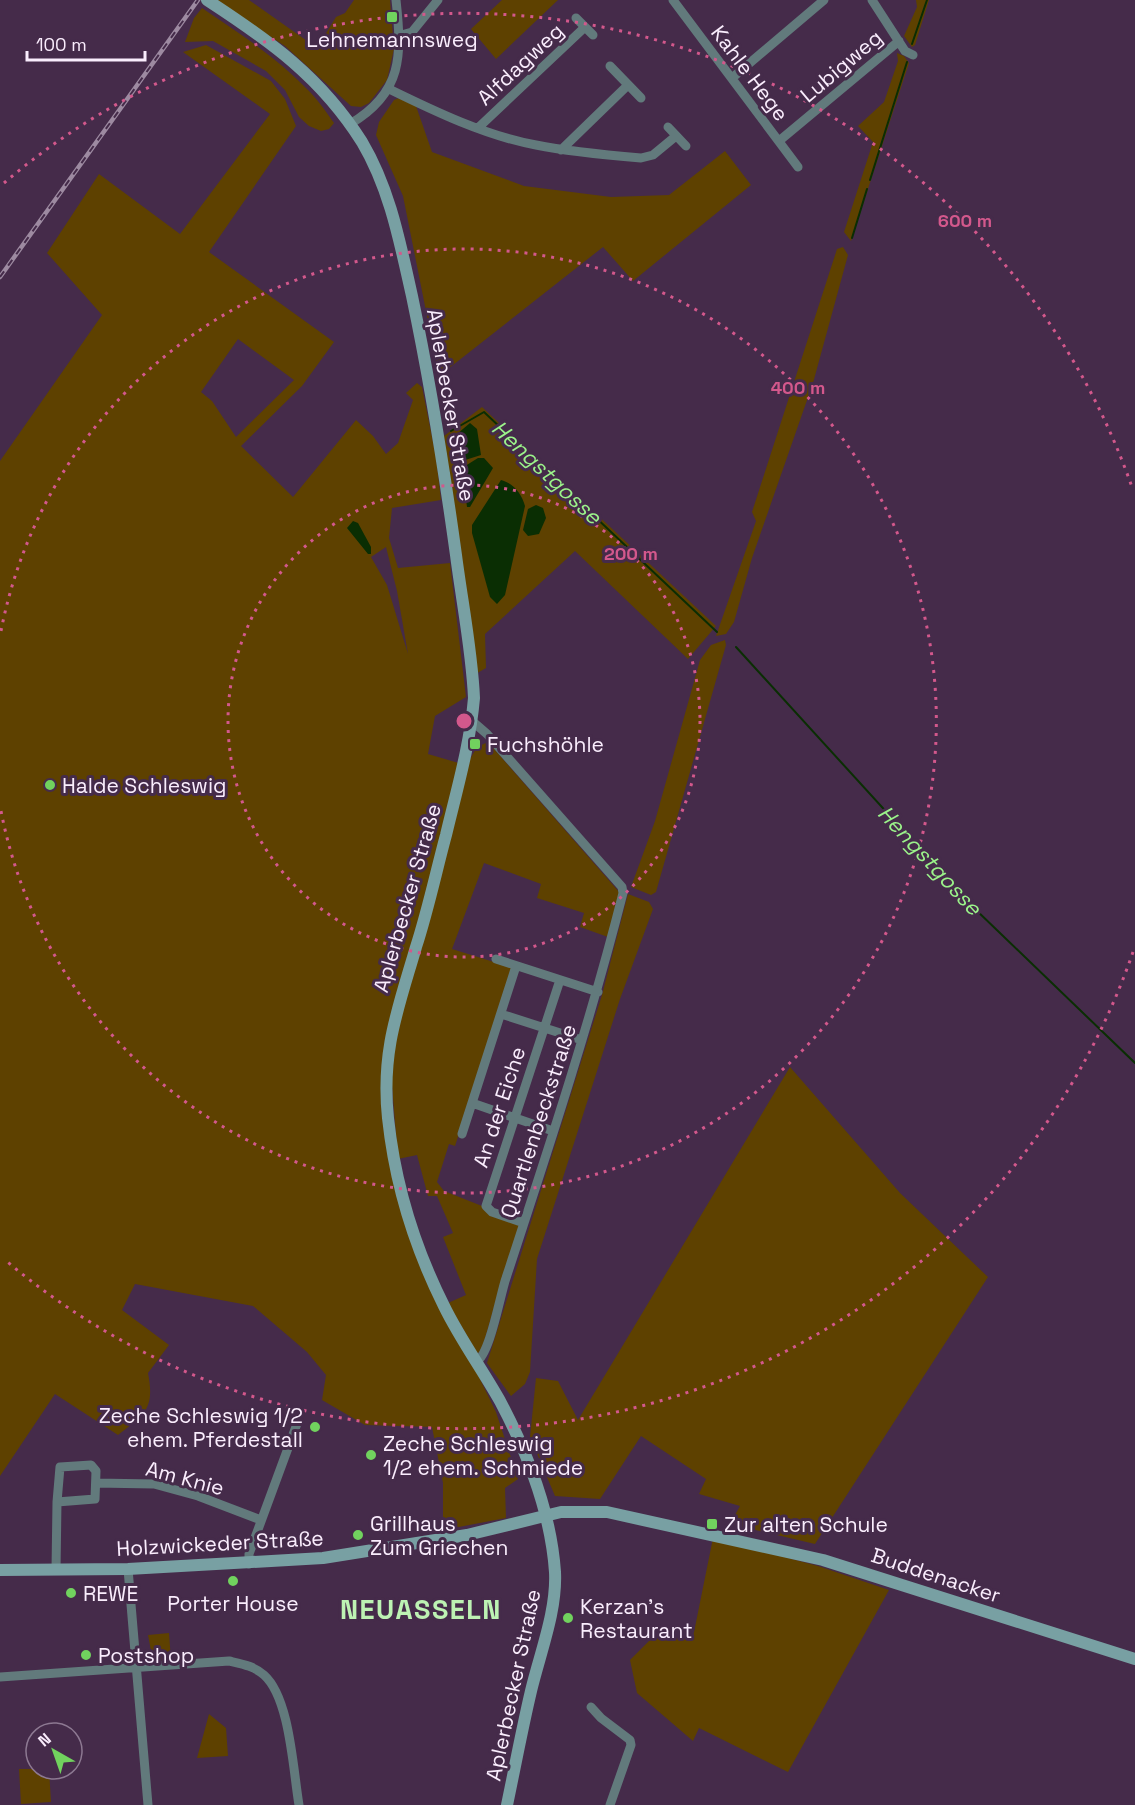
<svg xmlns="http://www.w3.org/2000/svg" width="1135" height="1805" font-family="'Space Grotesk',sans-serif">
<rect width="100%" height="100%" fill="#452b4a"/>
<path fill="#5e4100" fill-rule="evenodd" d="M214,0H249L317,48L336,17L345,13L354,0H390L394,49L387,80L369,103L361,107L351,106L285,46Z
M502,0H558L496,59L471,29Z
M916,0H929L915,45L912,47L904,36L917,7Z
M202,8C240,34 278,58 310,92C319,101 329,116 334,123L329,129L321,131L309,126L299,117L285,90L266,71L213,41L185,42L194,18Z
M206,45L271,81L285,99L296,126L209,252L334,342L302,386L241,446L293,497L356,420L373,436L386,454L398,443L413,400L406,393L417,383L422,387L436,457L441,500L392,508L389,538L398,568L450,563L466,697L435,716L428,754L462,764L386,1058L398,1186L460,1338L496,1412L518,1479L505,1488L506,1518L443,1530V1483L432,1427L365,1425L322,1400L326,1375L307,1352L253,1306L135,1284L122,1310L169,1345L148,1373C155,1409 145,1414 118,1435L55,1394L0,1476V461L102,315L47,253L99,174L180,234L270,114L183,52ZM238,339L294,380L236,437L212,401L201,392ZM386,547L397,591L408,654L387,585L371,557Z
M897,53L904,56L909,63L851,241L844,232L873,142L858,126L884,102L898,61Z
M399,98L416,106L432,152L524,186L611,197L669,195L725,151L751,185L633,281L603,247L439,376L403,196L376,135L379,122L394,100Z
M843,247L848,255L813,383L752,558L734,622L726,634L716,636L756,521L752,512L837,249Z
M482,407L716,626L688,659L575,551L485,634L486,668L474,675L444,436Z
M725,640L726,645L656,892L651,895L631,887L655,821L700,660L711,645Z
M488,742L620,893L608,937L580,927L584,913L537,898L541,884L484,863L452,949L513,968L455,1146L449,1144L437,1182L444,1191L482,1206L521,1225L505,1270L481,1352L477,1353L448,1303L466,1295L443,1237L453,1233L437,1196H428L417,1155L398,1159L390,1061L466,766L477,747Z
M628,894L649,902L653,909L620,999L537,1259L530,1372L525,1384L511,1396L487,1363L602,995Z
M790,1067L900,1193L988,1277L815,1544L730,1524L740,1506L699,1494L706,1479L641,1436L600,1499L555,1496L530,1437L536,1378L558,1381L578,1420Z
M713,1538L818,1566L889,1590L788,1772L699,1728L693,1741L637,1693L630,1660L652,1638L693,1637Z
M169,1633L171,1660L153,1661L148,1635Z
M209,1714L226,1728L228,1756L197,1758Z
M19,1769H49L51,1802L21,1804Z"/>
<path fill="#0a2e03" d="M470,423L477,429L481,455L462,461L457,434Z
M478,458H484L493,468L470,507H467L462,468Z
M501,480C513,483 522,494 525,506L505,595L497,604L490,597L472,533V525Z
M536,505L543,508L546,518L539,534L528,536L523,530L528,509Z
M353,521L358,523L371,547V554H368L347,528Z"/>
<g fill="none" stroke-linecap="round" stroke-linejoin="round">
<path stroke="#0a2e03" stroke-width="2" d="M912,44L927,0
M870,180L907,62
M852,238L867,189
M451,431L484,412L717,632
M736,647L974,908L1135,1063"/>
<path stroke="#627a7c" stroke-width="9" d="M673,0L798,167
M872,0L905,51L913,55
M576,18L593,35
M398,36L412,32L438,0
M610,66L641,98
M732,78L824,0
M389,89C434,111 486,136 536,145C571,152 606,155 641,158L653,155L676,136
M350,124C403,93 402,55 396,0
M479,127L585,27
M668,127L686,146
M779,141L899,41
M561,150L628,85
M472,721L487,734L622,887L623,893C590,1023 548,1150 506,1278C500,1295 490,1355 476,1362
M496,959L598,992
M501,1014L582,1040
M472,1103L553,1131
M462,1134L516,966
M524,1223L492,1212L486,1206L560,980
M91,1465L96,1471L95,1499L57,1502L60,1467Z
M96,1483L154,1484L198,1496L261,1520
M249,1564V1554L298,1421
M128,1569L148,1805
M56,1570L57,1502
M0,1677L229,1661C242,1664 254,1666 264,1675C290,1698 293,1770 299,1805
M591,1707L601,1718L630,1740L631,1745L610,1805"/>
<path stroke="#78a0a3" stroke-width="12" d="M207,0C270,41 321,77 362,142C390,189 400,243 412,296C430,382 444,468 456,555C462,602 472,651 474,698C470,745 457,789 446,835C436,872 428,910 416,947C398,1009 381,1051 388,1118C395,1184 414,1246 444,1306C460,1339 482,1369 500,1401C527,1452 551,1514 555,1572C557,1611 540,1653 531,1691C522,1729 515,1767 507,1805
M0,1570L128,1569L323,1558L467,1535L561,1512H607L823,1560L1135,1659"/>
<defs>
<path id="rail" d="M0,277L198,0"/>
</defs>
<use href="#rail" stroke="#9d8aa1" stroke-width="4.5"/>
<use href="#rail" stroke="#452b4a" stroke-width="2" stroke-dasharray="7" stroke-linecap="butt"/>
</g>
<g fill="none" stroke="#d3588c" stroke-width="3" stroke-dasharray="3 6">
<circle cx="464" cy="721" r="236"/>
<path d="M1 631A472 472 0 1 1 1 811"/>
<path d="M1133 952A708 708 0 0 1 4 1259M4 183A708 708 0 0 1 1133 490"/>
</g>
<g fill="#71d25e" stroke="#452b4a" stroke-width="2">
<rect x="386" y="11" width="12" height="12" rx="3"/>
<rect x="469" y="738" width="12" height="12" rx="3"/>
<circle cx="50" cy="785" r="6"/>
<circle cx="315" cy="1427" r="6"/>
<circle cx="371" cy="1455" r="6"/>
<rect x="706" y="1518" width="12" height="12" rx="3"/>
<circle cx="358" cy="1535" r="6"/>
<circle cx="233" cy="1581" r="6"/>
<circle cx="71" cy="1593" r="6"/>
<circle cx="568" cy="1618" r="6"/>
<circle cx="86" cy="1655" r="6"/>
</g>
<g text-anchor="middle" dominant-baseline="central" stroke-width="6" stroke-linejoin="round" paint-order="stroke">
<g font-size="21" fill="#faedfd" stroke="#452b4a" text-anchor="start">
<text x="392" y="39" text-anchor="middle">Lehnemannsweg</text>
<text x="487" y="744">Fuchshöhle</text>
<text x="62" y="785">Halde Schleswig</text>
<text x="303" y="1415" text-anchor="end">Zeche Schleswig 1/2<tspan x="303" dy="24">ehem. Pferdestall</tspan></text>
<text x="383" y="1443">Zeche Schleswig<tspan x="383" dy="24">1/2 ehem. Schmiede</tspan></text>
<text x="370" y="1523">Grillhaus<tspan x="370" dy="24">Zum Griechen</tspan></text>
<text x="724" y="1524">Zur alten Schule</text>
<text x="83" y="1593">REWE</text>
<text x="233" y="1603" text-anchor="middle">Porter House</text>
<text x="580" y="1606">Kerzan's<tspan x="580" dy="24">Restaurant</tspan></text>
<text x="98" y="1655">Postshop</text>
</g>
<g font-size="21" fill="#faedfd" stroke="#452b4a">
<text transform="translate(520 64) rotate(-43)">Alfdagweg</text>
<text transform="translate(841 66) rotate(-40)">Lubigweg</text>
<text transform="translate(750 73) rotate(53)">Kahle Hege</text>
<text transform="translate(451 405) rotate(80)">Aplerbecker Straße</text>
<text transform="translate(407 898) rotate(-74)">Aplerbecker Straße</text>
<text transform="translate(499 1107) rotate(-72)">An der Eiche</text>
<text transform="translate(538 1121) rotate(-72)">Quartlenbeckstraße</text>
<text transform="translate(185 1478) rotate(15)">Am Knie</text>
<text transform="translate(220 1543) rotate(-3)">Holzwickeder Straße</text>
<text transform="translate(936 1575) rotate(18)">Buddenacker</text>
<text transform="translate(513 1685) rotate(-78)">Aplerbecker Straße</text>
</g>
<g font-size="22" font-style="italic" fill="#9bf38a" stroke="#452b4a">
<text transform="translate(547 472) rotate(43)">Hengstgosse</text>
<text transform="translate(930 860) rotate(47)">Hengstgosse</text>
</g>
<g font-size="27" font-weight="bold" letter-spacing="1.5" fill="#bdf2b3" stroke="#452b4a">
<text x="421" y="1609">NEUASSELN</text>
</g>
</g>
<circle cx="464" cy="721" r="9" fill="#d3588c" stroke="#452b4a" stroke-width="3"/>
<g font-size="18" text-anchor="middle" font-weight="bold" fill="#d3588c" stroke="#452b4a" stroke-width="6" stroke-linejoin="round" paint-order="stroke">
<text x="965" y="227">600 m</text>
<text x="798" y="394">400 m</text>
<text x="631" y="560">200 m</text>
</g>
<g transform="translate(54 1751) rotate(320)"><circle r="28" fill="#452b4a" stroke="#8d7992" stroke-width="1.5"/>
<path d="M0-4.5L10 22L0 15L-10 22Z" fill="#71d25e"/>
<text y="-9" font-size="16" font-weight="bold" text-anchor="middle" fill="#faedfd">N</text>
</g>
<path d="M27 51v9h118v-9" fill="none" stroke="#faedfd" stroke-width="3"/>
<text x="36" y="51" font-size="18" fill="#faedfd" stroke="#452b4a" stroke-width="4.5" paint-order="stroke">100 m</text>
</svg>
